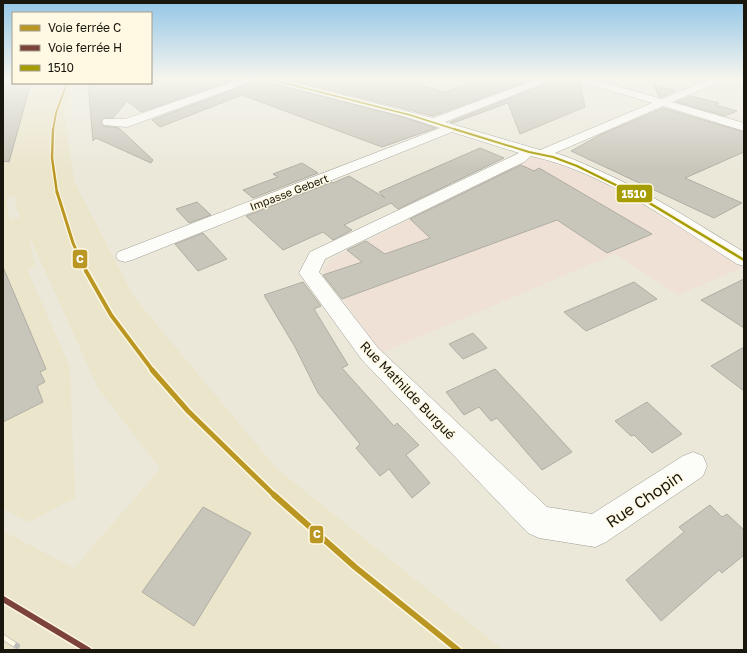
<svg xmlns="http://www.w3.org/2000/svg" width="747" height="653" font-family="'Golos Text',sans-serif">
<rect width="100%" height="100%" fill="#ebe8da"/>
<path fill="#ebe5cc" fill-rule="evenodd" d="M3,82L41,86L43,83H77L64,111L74,181L134,297L276,468L503,650H3V531L74,568L160,469L98,388L28,233L35,265L27,269L70,367L75,498L29,522L3,509ZM16,195L15,205L20,217L10,220L6,198Z"/>
<path fill="#f0e1d7" d="M535,155L593,178L643,205L744,267L678,295L615,254L381,353L323,271L331,259Z"/>
<path fill="#c8c5ba" stroke="#b0ada2" d="M151,79L205,80L236,79L141,112L127,101L113,118H103L101,121L103,126L119,128L153,160L151,163L96,138L93,141L88,83H151Z
M256,79H263L266,82L406,118L436,128L382,147L242,95L160,127L152,120L254,82Z
M287,79H397L445,92L481,79H533L433,116Z
M552,79H576L580,83L585,107L520,134L508,103L453,123L450,122L550,82Z
M3,83H31L9,162L3,161Z
M654,85L676,91L662,97H659Z
M691,96L719,103L716,105L737,111L725,116L676,102Z
M663,108L744,132V152L685,178L742,203L714,218L571,151L600,135Z
M480,148L504,158L398,209L391,203L344,225L352,230L333,240L323,232L283,250L246,216L332,182L333,183L349,176L385,198L379,192Z
M302,163L318,173L253,198L243,190L278,177L273,174Z
M521,165L534,171L539,168L652,234L607,253L557,220L342,299L323,275L362,262L347,250L366,241L385,254L430,238L410,219Z
M197,202L211,215L189,223L176,209Z
M203,233L227,259L198,271L175,244Z
M3,267L46,369L40,372L45,382L37,386L43,402L3,422Z
M744,279V328L701,300Z
M303,282L321,306L314,309L348,365L342,368L394,426L397,423L419,445L406,455L430,483L412,498L389,469L380,476L356,448L360,444L318,393L295,347L264,295Z
M634,282L657,299L586,331L564,312Z
M473,333L487,348L463,359L449,344Z
M744,347V391L711,366Z
M495,369L527,403L572,452L542,470L497,418L491,421L479,407L464,415L446,392Z
M647,402L682,434L652,453L634,435L631,436L615,421Z
M710,505L722,517L727,514L744,530V555L722,573L719,570L661,621L626,580L684,532L679,527Z
M203,507L251,533L194,626L142,592Z"/>
<g fill="none" stroke-linecap="round" stroke-linejoin="round">
<defs>
<path id="minor" d="M241,79H255L253,81L130,126L126,127L104,125L102,122L104,119H125Z
M264,79H281L433,118L537,79H551L549,81L445,122L540,150L652,103L579,81L577,79H593L662,99L710,79H723L721,81L672,102L744,123V131L663,106L555,153C570,157 586,165 600,171C651,193 697,224 744,252V266L737,264C674,224 605,172 531,156L524,162L325,259L319,272L378,348L547,507L592,514L683,456L693,452L703,456L707,466L703,476L606,542L595,547L539,538L528,533L362,360L299,273L310,252L519,153L452,132L132,260L125,262L118,260L116,256L118,252L440,128L406,117L266,81Z"/>
</defs>
<use href="#minor" stroke="#9f9d92" stroke-width="1"/>
<use href="#minor" fill="#fcfcf9" fill-rule="evenodd"/>
<defs>
<path id="rail" d="M3,637L17,646"/>
</defs>
<use href="#rail" stroke="#bdbdb9" stroke-width="6"/>
<use href="#rail" stroke="#fff9e4" stroke-width="4.5" stroke-dasharray="14" stroke-linecap="butt"/>
<defs>
<path id="bus-1-far2" d="M269,79L410,115L457,130"/>
<path id="bus-1-far1" d="M454,129L529,152L553,157L577,166L632,193"/>
<path id="bus-1" d="M631,192L744,260"/>
</defs>
<use href="#bus-1-far2" stroke="#fff9e4" stroke-width="3"/>
<use href="#bus-1-far1" stroke="#fff9e4" stroke-width="4"/>
<use href="#bus-1" stroke="#fff9e4" stroke-width="5"/>
<use href="#bus-1-far2" stroke="#a69c03" stroke-width="1.5"/>
<use href="#bus-1-far1" stroke="#a69c03" stroke-width="2"/>
<use href="#bus-1" stroke="#a69c03" stroke-width="2.5"/>
<defs>
<path id="rail-1-far5" d="M53,130L56,113L67,83"/>
<path id="rail-1-far4" d="M53,129L52,158L57,193"/>
<path id="rail-1-far3" d="M57,192L73,243L86,272"/>
<path id="rail-1-far2" d="M86,271L111,315L153,371"/>
<path id="rail-1-far1" d="M152,370L188,411L275,496"/>
<path id="rail-1" d="M274,495L355,567L458,650"/>
<path id="rail-2" d="M3,599L88,650"/>
</defs>
<use href="#rail-1-far5" stroke="#fff9e4" stroke-width="3.5"/>
<use href="#rail-1-far4" stroke="#fff9e4" stroke-width="4.5"/>
<use href="#rail-1-far3" stroke="#fff9e4" stroke-width="5.5"/>
<use href="#rail-1-far2" stroke="#fff9e4" stroke-width="7"/>
<use href="#rail-1-far1" stroke="#fff9e4" stroke-width="8"/>
<use href="#rail-1" stroke="#fff9e4" stroke-width="9"/>
<use href="#rail-2" stroke="#fff9e4" stroke-width="9"/>
<use href="#rail-1-far5" stroke="#ba9623" stroke-width="2"/>
<use href="#rail-1-far4" stroke="#ba9623" stroke-width="2.5"/>
<use href="#rail-1-far3" stroke="#ba9623" stroke-width="3"/>
<use href="#rail-1-far2" stroke="#ba9623" stroke-width="4"/>
<use href="#rail-1-far1" stroke="#ba9623" stroke-width="5"/>
<use href="#rail-1" stroke="#ba9623" stroke-width="6"/>
<use href="#rail-2" stroke="#7b4339" stroke-width="6"/>
</g>
<linearGradient id="sky" x2="0" y2="1"><stop stop-color="#93c6e7"/><stop offset="0.46" stop-color="#f6f5ee"/><stop offset="1" stop-color="#f6f5ee" stop-opacity="0"/></linearGradient>
<rect width="747" height="170" fill="url(#sky)"/>
<g text-anchor="middle" dominant-baseline="central" stroke-width="3" stroke-linejoin="round" paint-order="stroke">
<g font-size="11" fill="#18160d" stroke="#fff9e4">
<text transform="translate(289 192) rotate(-21)">Impasse Gebert</text>
</g>
<g font-size="13" fill="#18160d" stroke="#fff9e4">
<text transform="translate(408 390) rotate(46)">Rue Mathilde Burgué</text>
</g>
<g font-size="16" fill="#18160d" stroke="#fff9e4">
<text transform="translate(644 499) rotate(-34)">Rue Chopin</text>
</g>
</g>
<g stroke="#fff9e4" stroke-width="1.5">
<rect x="616" y="184" width="37" height="19" rx="4" fill="#a69c03"/>
<rect x="72" y="249" width="16" height="20" rx="4" fill="#ba9623"/>
<rect x="309" y="525" width="15" height="19" rx="4" fill="#ba9623"/>
</g>
<g font-size="11" text-anchor="middle" font-weight="bold" fill="#fff">
<text x="634" y="198">1510</text>
<text x="80" y="263">C</text>
<text x="317" y="538">C</text>
</g>
<rect width="747" height="653" fill="none" stroke="#18160d" stroke-width="8"/>
<rect x="12" y="12" width="140" height="72" fill="#fff9e4" stroke="#a39e8e"/>
<rect x="20" y="25" width="20" height="6" fill="#ba9623" stroke="#a39e8e"/>
<text x="48" y="32" font-size="12" fill="#18160d">Voie ferrée C</text>
<rect x="20" y="45" width="20" height="6" fill="#7b4339" stroke="#a39e8e"/>
<text x="48" y="52" font-size="12" fill="#18160d">Voie ferrée H</text>
<rect x="20" y="65" width="20" height="6" fill="#a69c03" stroke="#a39e8e"/>
<text x="48" y="72" font-size="12" fill="#18160d">1510</text>
</svg>
